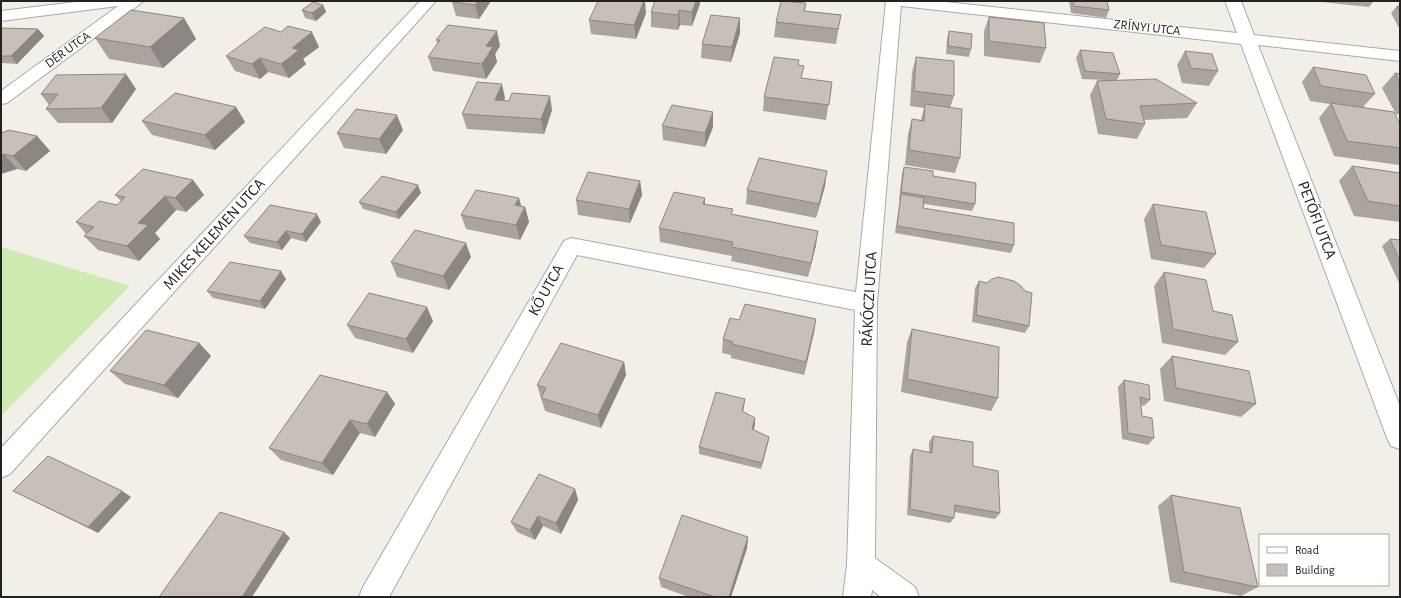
<svg xmlns="http://www.w3.org/2000/svg" width="1401" height="598" font-family="'Alegreya Sans',sans-serif">
<rect width="100%" height="100%" fill="#f2efe9"/>
<path fill="#cdebb0" d="M1,247L130,286L1,416Z"/>
<g fill="none" stroke-linecap="round" stroke-linejoin="round">
<defs>
<path id="street" d="M84,1H143L140,4L7,103L1,104V91L118,6L1,21V11Z
M420,1H436L10,474L1,478V448Z
M886,1H936L1237,33L1225,1H1241L1254,35L1400,51V61L1258,45L1400,406V449L1391,446L1387,438L1241,44L901,6L877,303L875,558L915,587L919,597H881L872,590L871,597H843L847,565L855,310L577,255L389,597H359L363,587L564,241L571,238L856,292Z"/>
</defs>
<use href="#street" stroke="#a9a9a9" stroke-width="2"/>
<use href="#street" fill="#fff" fill-rule="evenodd"/>
</g>
<path fill="#aba49e" d="M491,1L479,19L456,16L452,2Z
M655,1H700V4L692,26L680,25L678,30L651,27V12Z
M1069,1H1107L1109,10L1106,18L1071,13Z
M1322,1H1374L1369,7L1322,2Z
M806,3L805,11L841,15L836,44L774,37L776,22Z
M323,5L326,12L316,21L305,18L302,10Z
M1397,6H1400V28H1399L1391,13Z
M646,13L636,39L591,34L589,20Z
M989,17L1046,48L1040,63L984,56V31Z
M184,18L196,39L163,68L109,59L95,38Z
M1,28L38,29L44,36L17,64L1,63Z
M949,31L971,49L969,57L946,54L947,39Z
M740,33L731,62L701,58L702,44Z
M436,40L500,46L495,54L497,62L486,79L433,71L428,57L438,44Z
M319,47L303,59L306,64L289,78L268,72L260,79L235,71L226,56Z
M1080,50L1120,74L1117,80L1197,103L1187,118L1144,120L1145,124L1137,139L1098,134L1090,95L1097,81L1104,80L1082,79L1076,58Z
M1185,51L1218,71L1209,86L1182,83L1177,65Z
M916,57L954,96L950,108L960,158L955,173L905,165L908,134L912,119L921,120L924,108L910,106L912,72Z
M798,65L802,78L832,82L826,120L763,111L764,97Z
M1313,67L1375,94L1363,107L1400,124V164L1399,165L1334,156L1319,118L1330,104L1310,101L1302,82Z
M1395,73L1400,74V115L1396,114L1382,88Z
M136,89L112,123H58L46,109L49,105L41,94Z
M505,98L504,100L552,110L544,134L467,129L462,114Z
M236,107L245,122L215,150L152,135L142,121Z
M662,126L713,127L705,147L663,140Z
M403,130L386,154L344,148L337,133Z
M1,133L37,136L50,151L26,171L17,169L1,174Z
M1352,166L1400,173V222L1354,216L1339,181Z
M904,167L933,176L975,204L972,211L924,204L923,208L1014,245L1011,253L895,233L900,200H899L902,174Z
M193,180L204,195L186,212L176,210L155,233L160,239L139,261L98,250L84,236L86,234L76,222L117,205L121,201L115,195Z
M640,181L642,195L630,223L578,215L576,200Z
M825,186L816,218L746,204L747,190Z
M421,193L399,219L363,209L359,202Z
M705,198V204L816,245L808,277L731,261L732,256L660,242L659,228Z
M1153,204L1216,254L1204,268L1151,259L1144,219Z
M521,207H525L529,222L520,240L466,229L461,215Z
M321,222L306,242L291,238L282,250L250,243L244,236Z
M1390,239L1400,240V283H1399L1382,246Z
M471,257L449,290L397,277L391,262Z
M1164,272L1213,311L1238,342L1225,355L1162,343L1154,286Z
M286,279L265,309L213,298L207,291Z
M979,281L1029,326L1025,333L972,322L975,288Z
M816,319L804,375L731,358V355L722,353L723,339L739,320Z
M433,321L413,353L355,338L347,325Z
M912,329L998,398L991,411L901,392L907,342Z
M199,343L211,356L178,398L125,384L110,371Z
M1172,356L1256,404L1241,417L1164,401L1160,369Z
M624,362L626,375L601,428L545,411L537,385Z
M1124,380L1150,400L1144,406L1141,405L1142,416L1154,438L1148,445L1122,439L1118,387Z
M387,392L395,404L375,437L360,433L333,475L281,460L269,448Z
M745,399L744,406L743,412L755,418L753,430L769,437L768,443L761,469L699,454V447Z
M933,436L973,466L1000,513L995,519L954,512V518L950,523L907,515L910,456L913,449L929,452V442Z
M575,489L578,500L561,534L543,526L535,540L517,532L511,522Z
M13,491H122L131,497L98,533L23,496Z
M1171,495L1258,587L1241,596L1170,582L1158,506Z
M748,537L747,548L731,597H689L661,587L659,578Z"/>
<path fill="#8b8681" d="M478,1H491L479,19L475,5Z
M644,1H645L646,13L636,39L634,25Z
M696,1H700V4L692,26V12Z
M323,5L326,12L316,21L312,13Z
M679,10L680,25L678,30V15Z
M184,18L196,39L163,68L150,47Z
M740,18V33L731,62L732,47Z
M38,29L44,36L17,64L11,56Z
M497,31L500,46L495,54L497,62L486,79L482,64L486,46Z
M312,32L319,47L303,59L306,64L289,78L281,64L292,48Z
M260,58L268,72L260,79L252,64Z
M126,74L136,89L112,123L101,108Z
M502,84L505,98L498,114L495,100Z
M550,96L552,110L544,134L541,119Z
M236,107L245,122L215,150L205,135Z
M713,112V127L705,147V133Z
M397,115L403,130L386,154L379,139Z
M37,136L50,151L26,171L13,156Z
M4,154L17,169L1,174V155Z
M827,171L825,186L816,218L819,204Z
M193,180L204,195L186,212L175,198Z
M640,181L642,195L630,223L629,209Z
M418,185L421,193L399,219L396,212Z
M165,196L176,210L155,233L160,239L139,261L127,246L138,223Z
M519,198L523,212L525,207L529,222L520,240L516,225L515,205Z
M705,198V213L703,204Z
M317,214L321,222L306,242L302,234Z
M286,231L291,238L282,250L277,242Z
M818,231L816,245L808,277L811,263Z
M466,243L471,257L449,290L443,276Z
M281,271L286,279L265,309L260,301Z
M427,307L433,321L413,353L406,339Z
M816,319L814,333L804,375L806,362Z
M199,343L211,356L178,398L164,385Z
M624,362L626,375L601,428L598,415Z
M387,392L395,404L375,437L367,424Z
M745,399L744,406L741,418L742,411Z
M755,418V425L752,436V429Z
M350,420L360,433L333,475L322,463Z
M769,437L768,443L761,469L762,463Z
M575,489L578,500L561,534L556,523Z
M122,491L131,497L98,533L88,527Z
M538,516L543,526L535,540L530,530Z
M284,532L290,538L252,597H242Z
M748,537L747,548L731,597H729Z"/>
<path fill="#c7bfb8" stroke="#8b8681" d="M453,1H478L475,5L452,2Z
M598,1H644L634,25L589,20Z
M655,1H696L692,12L679,10L678,15L651,12Z
M781,1L806,3L804,11L841,15L838,29L776,22Z
M1073,1H1107L1109,10L1074,6Z
M313,2L323,5L312,13L302,10Z
M1397,6H1400V11Z
M131,10L184,18L150,47L95,38Z
M711,15L740,18L732,47L702,44Z
M989,17L1044,23L1046,48L989,41Z
M448,25L497,31L486,46L493,47L482,64L428,57L440,40H436Z
M288,26L312,32L292,48L299,50L281,64L260,58L252,64L226,56L265,27L281,32Z
M1,28L38,29L11,56H1Z
M949,31L972,34L971,49L948,46Z
M1080,50L1113,53L1120,74L1085,71Z
M1185,51L1212,54L1218,71L1191,68Z
M774,57L799,60L798,65L804,66L801,78L832,82L829,105L764,97Z
M916,57L954,61V96L914,91Z
M1313,67L1366,75L1375,94L1321,86Z
M1395,73L1400,74V83Z
M126,74L101,108L46,109L58,94H41L56,75Z
M1156,79L1197,103L1140,106L1145,124L1106,119L1097,81Z
M477,82L502,84L495,100L509,101L512,93L550,96L541,119L462,114Z
M175,93L236,107L205,135L142,121Z
M1331,103L1394,112L1400,124V148L1347,141Z
M925,104L962,109L960,158L909,150L912,119L924,121Z
M672,105L713,112L705,133L662,126Z
M356,109L397,115L379,139L337,133Z
M9,130L37,136L13,156L4,154L1,155V133Z
M759,158L827,171L819,204L747,190Z
M1352,166L1400,173V206L1368,201Z
M904,167L933,171V176L976,183L975,204L901,192Z
M143,169L193,180L175,198L165,196L138,223L148,225L127,246L84,236L94,227L76,222L99,201L117,205L125,197L115,195Z
M588,172L640,181L629,209L576,200Z
M382,176L418,185L396,212L359,202Z
M476,190L519,198L515,205L525,207L516,225L461,215Z
M674,192L705,198L703,204L733,209L731,214L818,231L811,263L732,247L733,242L659,228Z
M901,194L924,198L923,208L1014,223V245L897,226Z
M1153,204L1206,212L1216,254L1161,245Z
M270,205L317,214L302,234L286,231L277,242L244,236Z
M415,230L466,243L443,276L391,262Z
M1390,239L1400,240V261Z
M230,262L281,271L260,301L207,291Z
M1164,272L1206,280L1213,311L1232,315L1238,342L1173,329Z
M998,277L1014,281L1021,286L1025,291L1032,293L1029,326L976,315L979,281L987,283L992,279Z
M369,293L427,307L406,339L347,325Z
M745,304L816,319L806,362L732,344L733,342L723,339L730,318L739,320Z
M912,329L999,347L998,398L907,379Z
M146,330L199,343L164,385L110,371Z
M561,343L624,362L598,415L541,398L546,388L537,385Z
M1172,356L1249,371L1256,404L1176,388Z
M320,375L387,392L367,424L350,420L322,463L269,448Z
M1124,380L1149,385L1150,400L1140,397L1142,416L1152,418L1154,438L1128,433Z
M716,392L745,399L742,411L755,418L752,429L769,437L762,463L699,447Z
M933,436L973,442V466L998,471L1000,513L955,505L954,518L910,509L913,449L932,453Z
M48,456L122,491L88,527L13,491Z
M539,474L575,489L556,523L538,516L530,530L511,522Z
M1171,495L1240,508L1258,587L1184,572Z
M220,512L284,532L242,597H159Z
M682,515L748,537L729,597H715L659,578Z"/>
<g text-anchor="middle" dominant-baseline="central" stroke-width="3" stroke-linejoin="round" paint-order="stroke">
<g font-size="13" fill="#222" stroke="#fff">
<text transform="translate(1147 28) rotate(6)">ZRÍNYI UTCA</text>
<text transform="translate(68 50) rotate(-36)">DÉR UTCA</text>
</g>
<g font-size="16" fill="#222" stroke="#fff">
<text transform="translate(1317 220) rotate(69)">PETŐFI UTCA</text>
<text transform="translate(214 234) rotate(-48)">MIKES KELEMEN UTCA</text>
<text transform="translate(546 290) rotate(-61)">KŐ UTCA</text>
<text transform="translate(869 299) rotate(-87)">RÁKÓCZI UTCA</text>
</g>
</g>
<rect width="1401" height="598" fill="none" stroke="#222222" stroke-width="4"/>
<rect x="1259" y="534" width="130" height="52" fill="#ffffff" stroke="#a7a7a7"/>
<rect x="1267" y="547" width="20" height="6" fill="#ffffff" stroke="#a7a7a7"/>
<text x="1295" y="554" font-size="12" fill="#222222">Road</text>
<rect x="1267" y="564" width="20" height="12" fill="#c7bfb8" stroke="#a7a7a7"/>
<text x="1295" y="574" font-size="12" fill="#222222">Building</text>
</svg>
